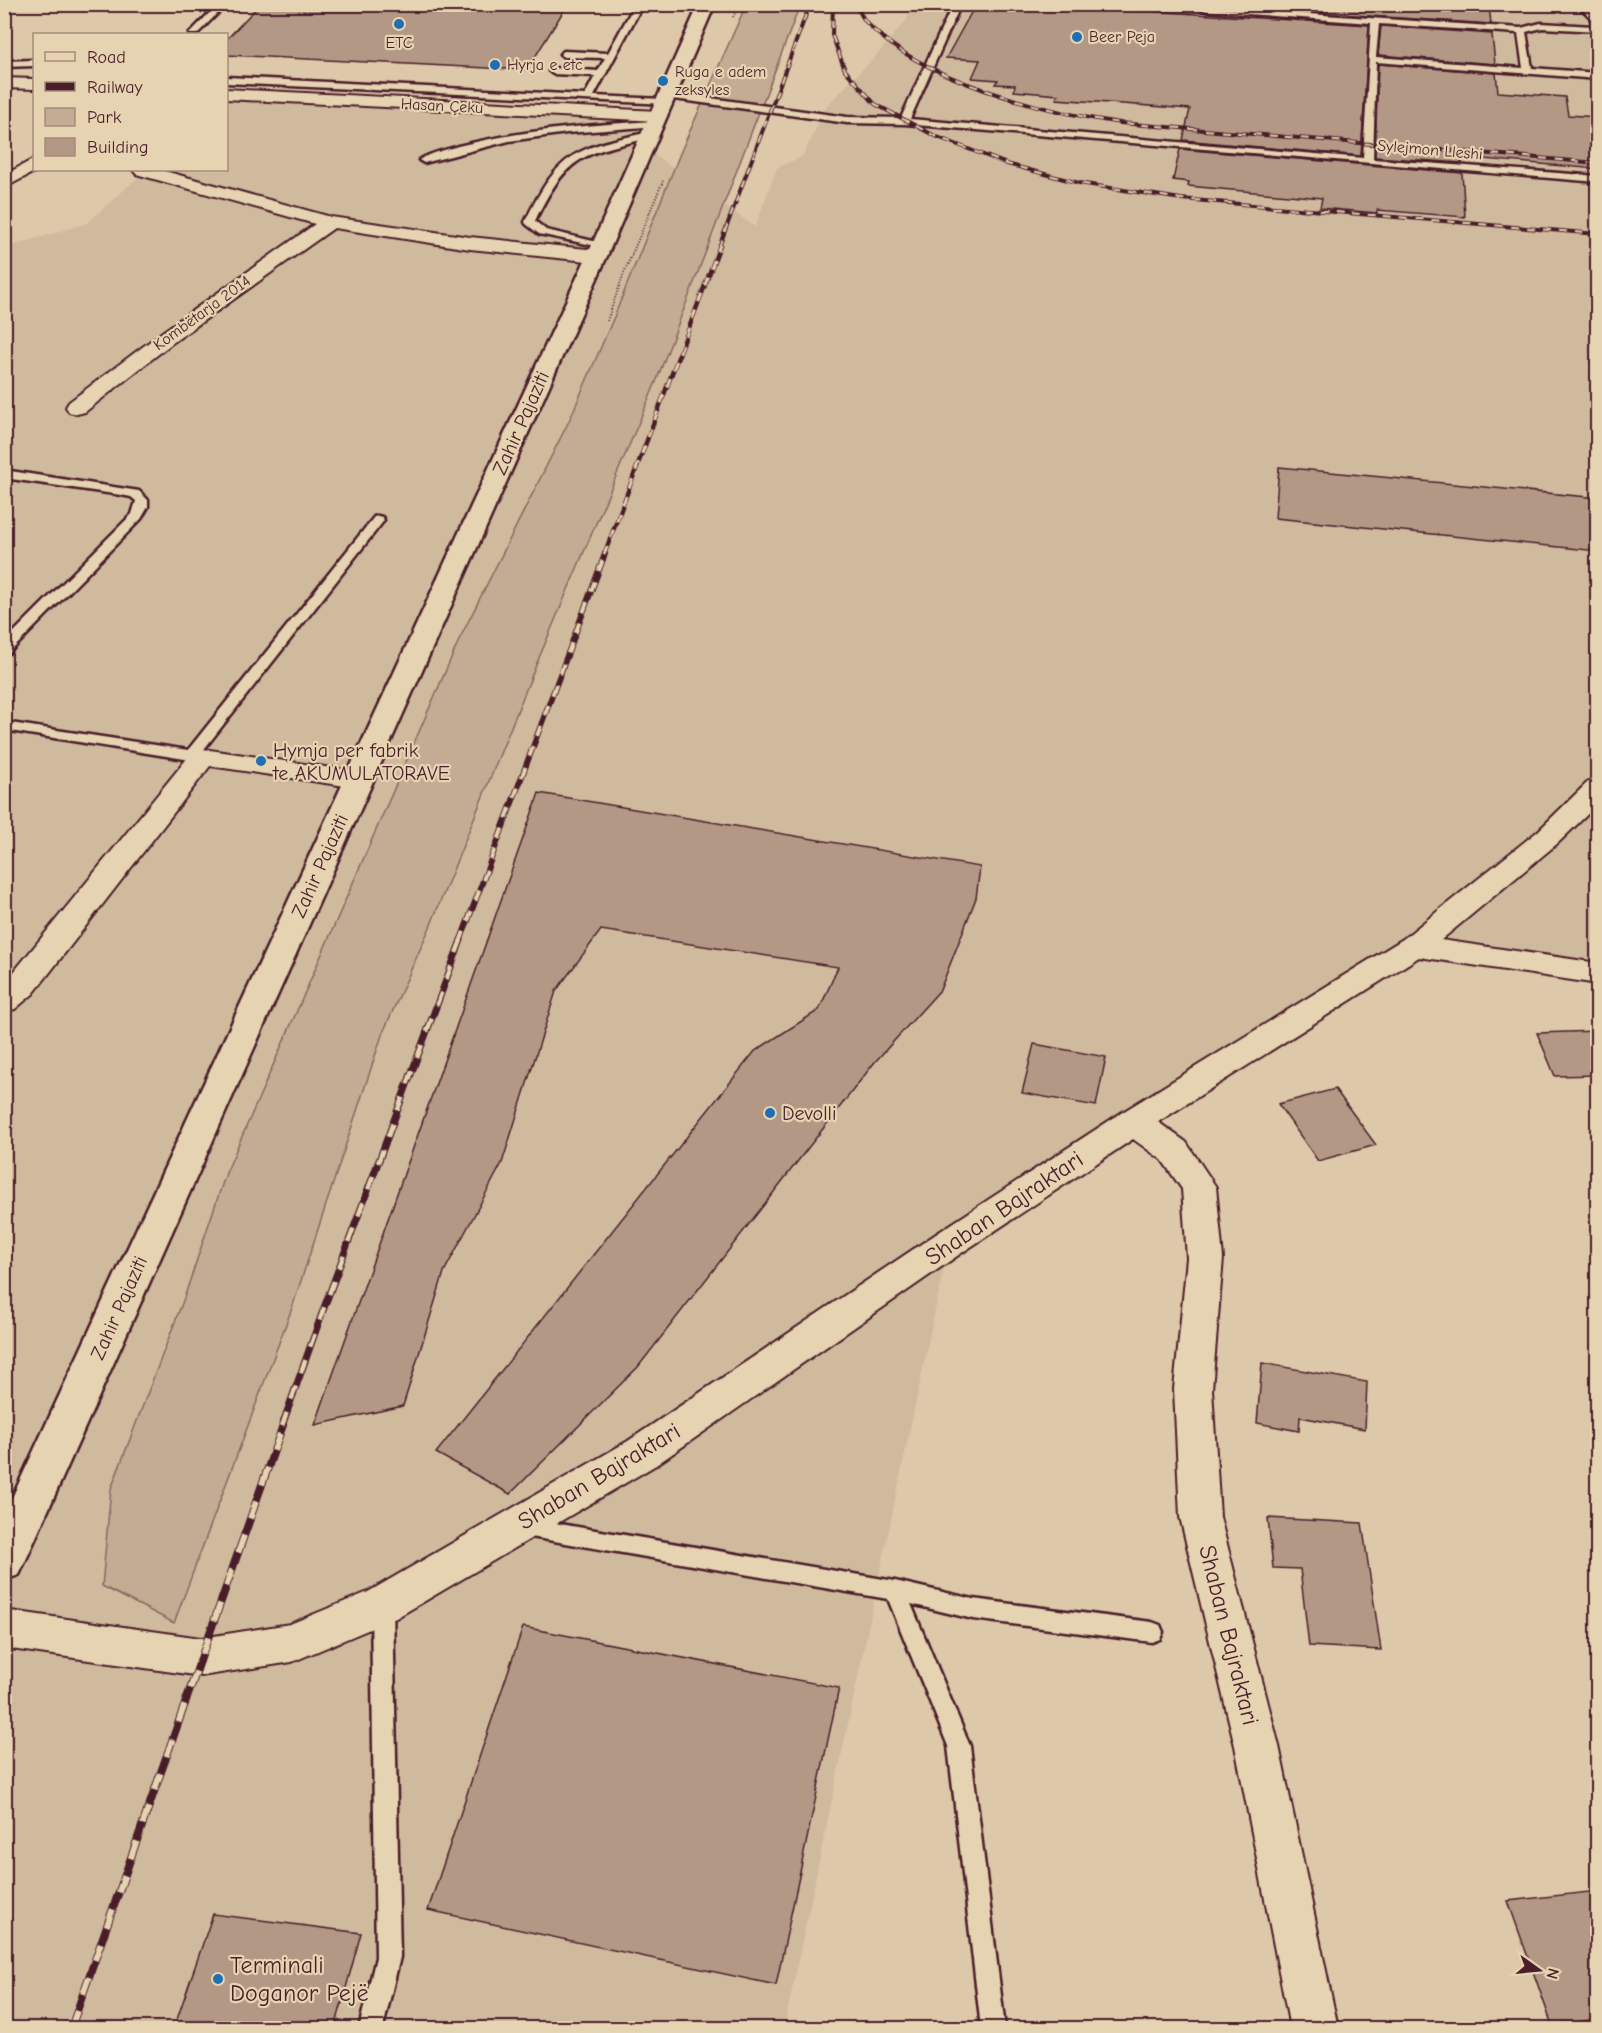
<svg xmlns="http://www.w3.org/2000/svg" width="1602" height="2033" font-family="'Comic Neue',sans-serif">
<rect width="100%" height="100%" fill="#ddc8a9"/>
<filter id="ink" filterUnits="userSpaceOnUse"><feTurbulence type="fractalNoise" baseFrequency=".0167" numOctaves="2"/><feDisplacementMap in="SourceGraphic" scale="12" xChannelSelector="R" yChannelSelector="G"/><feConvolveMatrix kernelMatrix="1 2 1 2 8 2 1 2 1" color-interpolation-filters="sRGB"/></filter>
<g filter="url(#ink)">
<path fill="#d0ba9e" d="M913,5H1597V974L1414,947L949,1244L784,2028H5V248L87,223L146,170H226V95L658,116L645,148L755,227L777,168L803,156L827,105L873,59L906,21Z"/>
<path fill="#c4ac94" stroke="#876660" stroke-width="1.5" d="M746,5H800L656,382L536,665L430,927L382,1035L292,1308L174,1623L102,1586L111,1489L184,1298L226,1173L460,638L569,421L614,317L681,151Z"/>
<path fill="#b39985" stroke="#4a1f2b" stroke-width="1.5" d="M260,4H513L566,7L527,70L226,55V40Z
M976,4H1037L1369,25L1361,156L1183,140L1190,109L1056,99L1058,95L1014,91L1015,85L995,84L998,80L972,78L980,60L946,58Z
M1232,4H1489L1491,24L1232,7Z
M1381,26L1492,34L1495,64L1378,55Z
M1378,64L1496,73L1498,92L1565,97L1568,115L1598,117V169L1461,157L1462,163L1375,157Z
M1180,149L1462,173L1465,217L1377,210V213L1320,208L1322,198L1188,186L1189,182L1173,180Z
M1279,467L1598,498V551L1275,518Z
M539,793L980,867L976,898L940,990L874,1063L638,1367L510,1494L436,1453L755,1051L819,1010L838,967L601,930L556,991L502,1163L444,1272L403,1406L315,1425Z
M1598,1031V1075L1555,1076L1537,1033Z
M1034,1044L1106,1057L1096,1106L1022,1093Z
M1335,1089L1376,1145L1318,1161L1278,1104Z
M1262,1363L1367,1382L1365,1429L1300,1417L1299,1431L1257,1423Z
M1268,1518L1362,1523L1381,1650L1309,1646L1300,1569L1273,1568Z
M523,1627L839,1688L776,1985L428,1910Z
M1598,1891V2019L1552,2025L1508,1901Z
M213,1914L361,1933L335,2028H174Z"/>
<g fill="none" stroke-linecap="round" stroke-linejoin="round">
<defs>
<path id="lane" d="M218,4H227L197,34H189Z
M635,4H643L594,96L664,99L668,102L667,104L226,83V77L585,95L595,76L553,74L549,71L553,68L598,71L605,58L564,57L560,54L564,51L608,53Z
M953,4H961L910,119L1363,158L1371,23L1206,11L1202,9L1203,7L1521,28L1541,23L1593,26L1590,17L1577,4H1586L1598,15V31L1542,28L1526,32L1532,68L1598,73V79L1376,62L1373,159L1598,176V182L904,124L847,123L667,98L663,95L667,92L847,117L901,118ZM1379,24L1518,33L1523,68L1376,57Z
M34,60V66L4,67V61Z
M654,121L657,122V126L567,133L509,141L424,163L419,160C429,153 446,150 458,146C522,130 588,125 654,121Z
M650,132L653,133V137C583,154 568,153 535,221L546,230L606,244V248L539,234L526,224L525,222C559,151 576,148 650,132Z
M4,470L139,491L148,500V507L141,519L9,653L4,654V642L132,514L136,501L131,497L121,495L4,478Z
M378,516L382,517L384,520L382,523L201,753L207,754L209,757L207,760H191L4,730V722L188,750L374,517Z
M525,1518L895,1581L973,1599L1152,1622L1160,1625L1163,1632L1160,1639L1152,1642L973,1619L911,1604L970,1746L1005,2028H981L948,1746L888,1599L525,1536L518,1533L515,1527L518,1521Z
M382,1595L390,1598L393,1605L400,1957L383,2028H359L376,1957L371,1605L374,1598Z"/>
<path id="street" d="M4,78L34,79V89L4,88Z
M226,89L658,111L664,112L667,116L664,120L658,121L226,99Z
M34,159V170H38L4,188V175Z
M133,170H161L331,217L470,237L597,250L604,252L607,256L604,260L597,262L470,249L334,228L175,341L85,412L77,414L69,412L66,407L69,402L161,333L315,224L136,174Z
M203,749L359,772L369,774L373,780L369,786L359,788L210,766L33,994L15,1009L4,1012V984L193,751Z
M1598,780V804L1558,843L1441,940L1598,963V984L1419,957L1158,1122L1186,1142L1216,1187L1223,1258L1212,1389L1220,1517L1279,1746L1338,2028H1290L1235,1746L1180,1517L1174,1389L1187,1258L1182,1189L1162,1160L1133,1139L960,1254L656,1465L396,1618L292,1662L201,1676L4,1648V1610L201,1638L290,1624L368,1592L628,1441L936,1234L1121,1113L1403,939L1538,831L1588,782Z"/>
<path id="primary" d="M699,4H715L607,256L25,1562L19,1575L4,1580V1515L587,256Z"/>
</defs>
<use href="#lane" stroke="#4a1f2b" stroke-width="5"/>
<use href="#street" stroke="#4a1f2b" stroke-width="4"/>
<use href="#primary" stroke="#4a1f2b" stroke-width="5"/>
<path stroke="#4a1f2b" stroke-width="2" stroke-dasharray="1 2" stroke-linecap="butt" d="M733,17L740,4
M607,321L624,273L663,181"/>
<use href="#lane" fill="#e6d3b1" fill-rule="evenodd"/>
<use href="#street" fill="#e6d3b1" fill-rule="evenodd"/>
<use href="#primary" fill="#e6d3b1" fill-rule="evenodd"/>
<defs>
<path id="rail-far4" d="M833,4L832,35L845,70L875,104L935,136L1007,164L1079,183L1181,199L1598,234
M855,4C859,10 862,18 867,23C919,80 1046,112 1120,123L1598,163
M719,247L810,4"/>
<path id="rail-far3" d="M604,555L720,245"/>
<path id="rail-far2" d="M460,942L605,554"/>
<path id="rail-far1" d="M282,1426L325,1305L461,940"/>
<path id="rail" d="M71,2028L283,1425"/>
</defs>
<use href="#rail-far4" stroke="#4a1f2b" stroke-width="4"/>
<use href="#rail-far3" stroke="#4a1f2b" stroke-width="4.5"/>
<use href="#rail-far2" stroke="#4a1f2b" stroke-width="6"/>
<use href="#rail-far1" stroke="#4a1f2b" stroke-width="7"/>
<use href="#rail" stroke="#4a1f2b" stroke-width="8"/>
<use href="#rail-far4" stroke="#e6d3b1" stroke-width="2" stroke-dasharray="8" stroke-linecap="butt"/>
<use href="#rail-far3" stroke="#e6d3b1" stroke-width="3" stroke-dasharray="9" stroke-linecap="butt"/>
<use href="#rail-far2" stroke="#e6d3b1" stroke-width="4" stroke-dasharray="11" stroke-linecap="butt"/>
<use href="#rail-far1" stroke="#e6d3b1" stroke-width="4.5" stroke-dasharray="14" stroke-linecap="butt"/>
<use href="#rail" stroke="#e6d3b1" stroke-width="6" stroke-dasharray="18" stroke-linecap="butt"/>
</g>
</g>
<g fill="#1f6fb2" stroke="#e6d3b1" stroke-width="2">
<circle cx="399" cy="24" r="6"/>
<circle cx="1077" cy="37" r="6"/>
<circle cx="495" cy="65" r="6"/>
<circle cx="663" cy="81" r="6"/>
<circle cx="261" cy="761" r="6"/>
<circle cx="770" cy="1113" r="6"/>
<circle cx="218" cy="1979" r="6"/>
</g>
<g text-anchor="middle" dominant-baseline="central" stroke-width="4.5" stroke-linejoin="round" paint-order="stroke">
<g font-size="16" fill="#4a1f2b" stroke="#e6d3b1" text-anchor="start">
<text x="1089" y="37">Beer Peja</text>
<text x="399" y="43" text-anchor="middle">ETC</text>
<text x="507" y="65">Hyrja e etc</text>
<text x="675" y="72">Ruga e adem<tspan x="675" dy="18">zeksyles</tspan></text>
</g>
<g font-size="16" fill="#4a1f2b" stroke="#e6d3b1">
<text transform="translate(442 106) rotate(3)">Hasan Çeku</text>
<text transform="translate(1430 150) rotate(5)">Sylejmon Lleshi</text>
<text transform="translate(202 313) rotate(-36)">Kombëtarja 2014</text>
</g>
<g font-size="20" fill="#4a1f2b" stroke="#e6d3b1">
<text transform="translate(521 423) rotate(-66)">Zahir Pajaziti</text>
<text transform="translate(320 866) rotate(-66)">Zahir Pajaziti</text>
<text transform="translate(119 1308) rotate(-66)">Zahir Pajaziti</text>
</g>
<g font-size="20" fill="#4a1f2b" stroke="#e6d3b1" text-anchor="start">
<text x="273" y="750">Hymja per fabrik<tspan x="273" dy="23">te AKUMULATORAVE</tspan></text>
<text x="782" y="1113">Devolli</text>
</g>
<g font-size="24" fill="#4a1f2b" stroke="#e6d3b1">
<text transform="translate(1004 1208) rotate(-34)">Shaban Bajraktari</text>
<text transform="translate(599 1476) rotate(-31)">Shaban Bajraktari</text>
<text transform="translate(1229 1635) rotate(76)">Shaban Bajraktari</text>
</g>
<g font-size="24" fill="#4a1f2b" stroke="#e6d3b1" text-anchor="start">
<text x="230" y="1965">Terminali<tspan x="230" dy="28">Doganor Pejë</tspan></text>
</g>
</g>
<rect width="1602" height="2033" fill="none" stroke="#e6d3b1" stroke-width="24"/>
<rect x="12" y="12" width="1578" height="2009" fill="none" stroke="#4a1f2b" stroke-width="2" filter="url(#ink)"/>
<rect x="33" y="33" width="195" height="138" fill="#e6d3b1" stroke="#a88b7b" stroke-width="1.5"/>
<rect x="45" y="52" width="30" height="9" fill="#e6d3b1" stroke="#a88b7b" stroke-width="1.5"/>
<text x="87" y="63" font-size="18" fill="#4a1f2b">Road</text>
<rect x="45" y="82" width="30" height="9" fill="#4a1f2b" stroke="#a88b7b" stroke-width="1.5"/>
<text x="87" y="93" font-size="18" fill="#4a1f2b">Railway</text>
<rect x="45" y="108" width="30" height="18" fill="#c4ac94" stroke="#a88b7b" stroke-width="1.5"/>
<text x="87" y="123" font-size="18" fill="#4a1f2b">Park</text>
<rect x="45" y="138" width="30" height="18" fill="#b39985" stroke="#a88b7b" stroke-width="1.5"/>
<text x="87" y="153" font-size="18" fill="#4a1f2b">Building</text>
<g transform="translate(1539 1970) rotate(105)" stroke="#e6d3b1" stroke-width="4.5" paint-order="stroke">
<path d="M0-4.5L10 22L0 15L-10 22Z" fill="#4a1f2b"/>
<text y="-9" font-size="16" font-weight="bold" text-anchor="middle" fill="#4a1f2b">N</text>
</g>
</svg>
